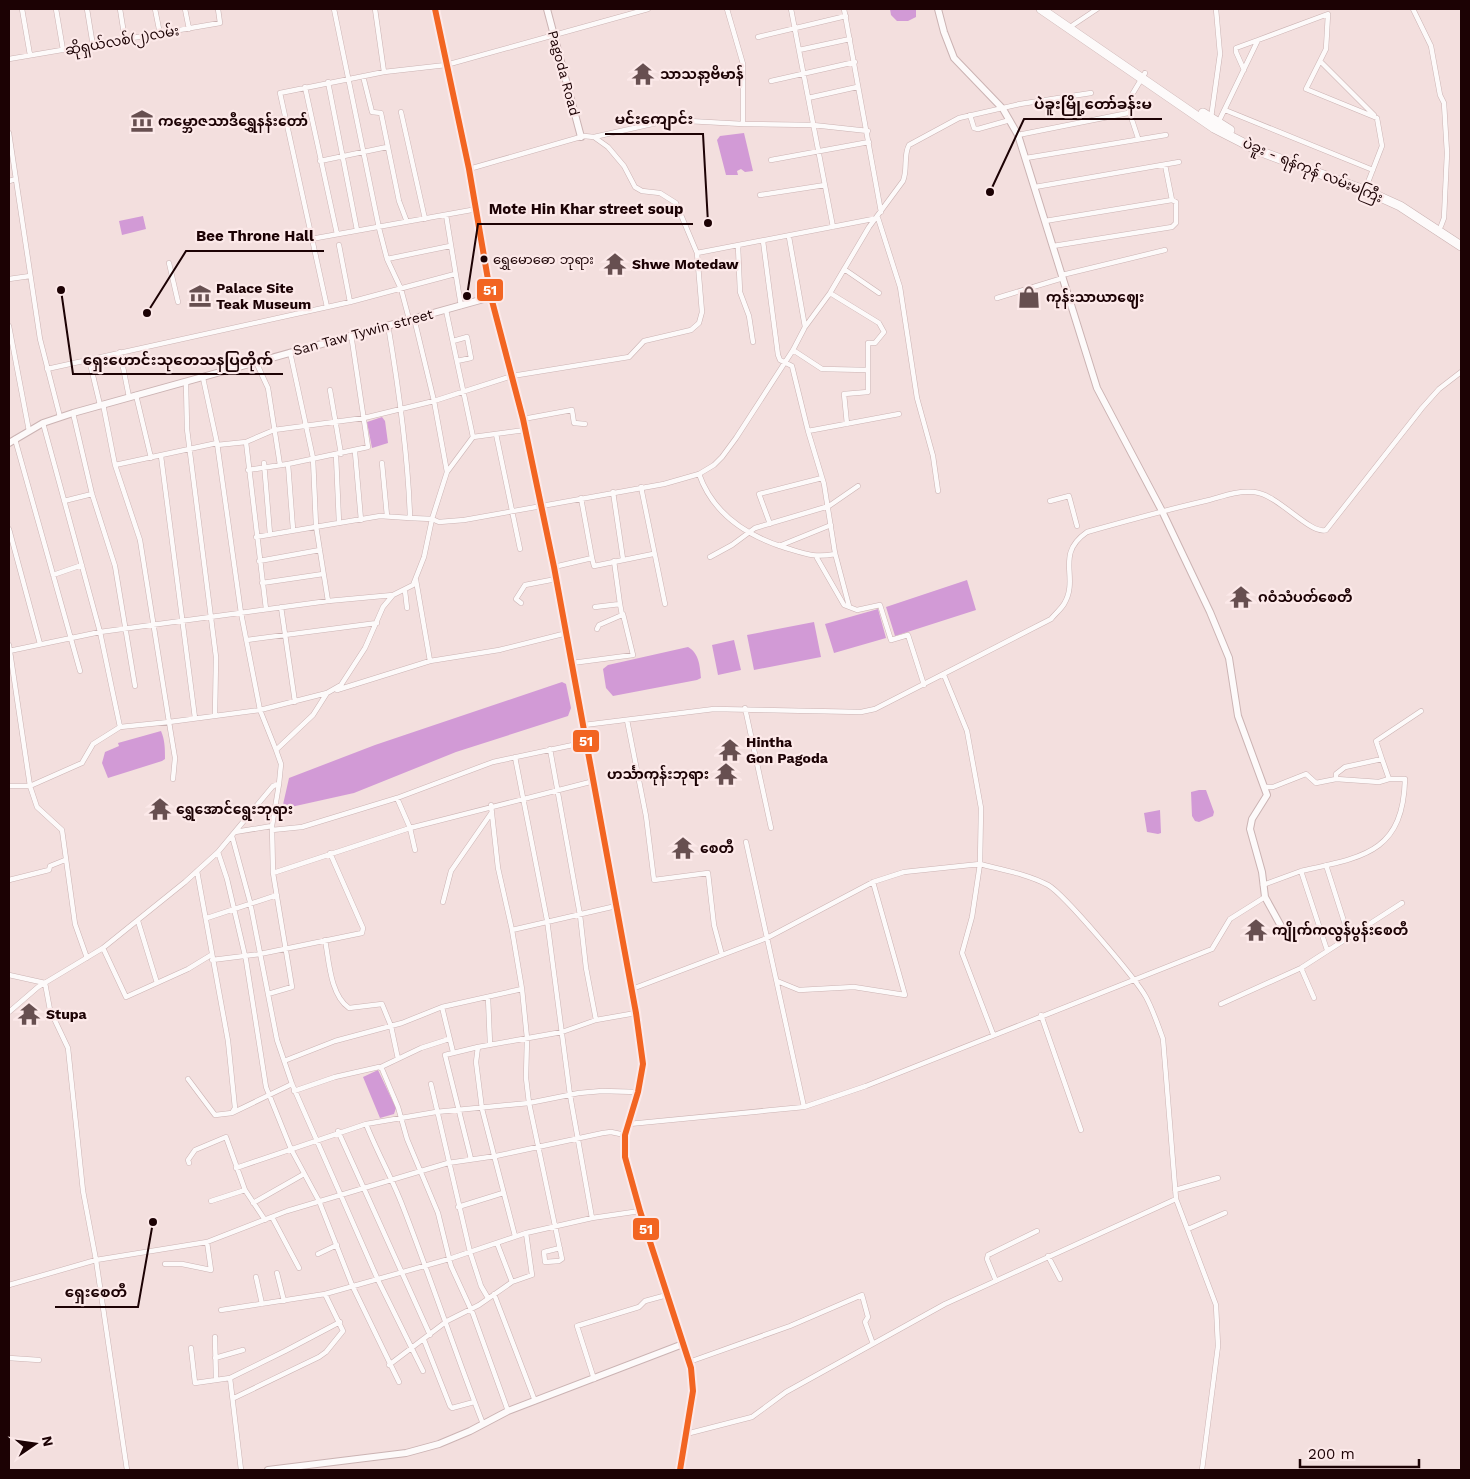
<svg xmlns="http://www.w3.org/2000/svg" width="1470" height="1479" font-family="'Work Sans','Noto Sans Myanmar',sans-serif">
<rect width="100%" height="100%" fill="#f3dfde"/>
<path fill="#d29ad6" d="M890,9H916V17L908,21H897L891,15Z
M744,133L753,171L745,172L741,169L737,171L738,175H726L717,140L720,136Z
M143,216L146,229L122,235L119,221Z
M382,417L385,421L388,443L372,448L367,422Z
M967,580L976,610L895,636L886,607Z
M878,609L886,638L834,653L825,624Z
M814,622L821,657L754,670L747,635Z
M734,640L741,670L718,675L712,645Z
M688,647C699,653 700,666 701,678L697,680L613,696L606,688L603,669L608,665Z
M562,682L566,684L571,708L568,716L456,752L354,793L282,809L289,778L375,745Z
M161,731C165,740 165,749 165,759L162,761L108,778L102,763L105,752L119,746L118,743Z
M1199,790H1206L1214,812L1213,816L1199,822L1195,821L1192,816L1191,792Z
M1160,810L1161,833L1158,834L1147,832L1144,813Z
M378,1070L396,1108L394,1114L380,1118L363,1077Z"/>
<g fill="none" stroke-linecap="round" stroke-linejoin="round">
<defs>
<path id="street" d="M22,9L30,55
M56,9L63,50
M87,9L93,46
M120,9L125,40
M155,9L160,34
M185,9L189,29
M334,9L379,228L387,259L401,289L409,319
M375,9L384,72
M791,9L833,227
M844,9L881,212
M1413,9L1431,46L1440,95L1444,103L1447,153L1444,218L1441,226
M1073,25L1097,9
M758,37L846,16
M799,50L850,39
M9,59L220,23L218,9
M1320,61L1374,115
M1244,70L1236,52V48L1258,40
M363,76L372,112L381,113L399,201L407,222
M771,81L855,62
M328,82L357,230
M305,87L337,234
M808,98L857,87
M1225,110L1373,170
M1129,111L1138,138
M401,112L425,219
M970,115L974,128L978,129L1010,120
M1211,118L1220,54L1216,9
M1218,123L1258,40L1328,14L1326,49L1306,89L1377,118L1382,146L1365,190
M743,124L813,125L868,131
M9,133L40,339L60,417
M1018,135L1128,113L1130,109V98L1145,73
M594,137L670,120L743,124V64L727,9
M1026,158L1166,135
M771,160L869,142
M320,161L387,147
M1165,165L1172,200
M9,181L16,179
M1035,187L1179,162
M760,195L825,185
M446,215L461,306
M1045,221L1172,200L1176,202V223L1172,227L1053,246
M789,237L805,327
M311,239L477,209
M763,241L778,355L780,360L792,366L808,431L824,484L835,553L849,606
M339,245L350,302
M738,246L740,292L749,316L753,342
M697,253L878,218L900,287L917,398L933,456L938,491
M387,259L450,246
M169,263L178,302
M844,269L879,293
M1062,275L1165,250
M9,279L30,276
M830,293L879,323L884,332L875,343H868V392L844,394L847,424
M997,298L1063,278
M327,307L280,93L384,72L446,65L648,9
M414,318L434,401L447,472
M388,325C399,390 408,453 410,518L432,519L439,522L464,520L664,484L699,474L714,465L722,457L736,438L793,350L805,327L830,293L869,227L903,181C908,169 903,156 909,145L959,118L1020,104L1091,93
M9,326L29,431
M453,341L467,337L471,358L457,361
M793,350L822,369L867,370
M120,352L129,397
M290,352L313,458L316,526L328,601
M89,359L100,405
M256,362L268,388L280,465
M47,369L350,302L455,274
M203,378L217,443L241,613L260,710L276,750
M186,382L187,429L216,657L215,716
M330,390L341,454
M136,395L151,458
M73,413L92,494L115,566L135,686
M523,419L572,410L574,423L585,424
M43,423L100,632L120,727
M808,431L899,414
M496,434L520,549
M473,437L525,430
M15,439L80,671
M246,442L266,609
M217,445L246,442L274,430L364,418L434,401L512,376L629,357L644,341L691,330L699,323L702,312L697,253L676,203L660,193L642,191L635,187L624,166L608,147L594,137L584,136L469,169
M355,452L361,520
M336,455L339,523
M161,456L195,718
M264,463L270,534
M382,463L387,516
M288,464L368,447L351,334
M115,465L217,443
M248,470L288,464L293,529
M699,474C713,514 747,536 786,548C806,554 815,558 835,554
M641,487L665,604
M613,492L623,559
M581,498L592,558
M64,501L92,494
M1050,501L1069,496L1077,526
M770,524L759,494L822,478
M9,529L40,644
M256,537L380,516L410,518
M779,546L831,525
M710,557L732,545L755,528L829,506L858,486
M817,558L844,605L857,610L880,605L891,640L908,635L924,685
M259,561L320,550
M554,567L592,558L594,566L653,554
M53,575L82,565
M416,580L430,661
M262,583L323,574
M405,591L407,608
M521,603L516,599L525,585L556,579
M281,607L295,702
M595,607L620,604L614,561
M597,629L599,625L622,615L620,604
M247,640L377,623
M9,645L30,786L37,807L62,830L75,924L87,958
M9,651L100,632L328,601L393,595
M572,663L633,655L623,614
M944,675L967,731L981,808L980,864C1003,870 1027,874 1048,885C1064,894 1136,979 1146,997C1153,1010 1158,1025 1163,1039L1176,1199L1216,1305L1218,1346L1202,1470
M337,690L430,661L499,650L567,633
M745,708L771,828
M627,720L646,816L654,880L708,873L714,925L722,955
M584,725L714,709L861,712L875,709L1051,619C1055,614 1061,609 1064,604C1080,577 1054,555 1087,532C1126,521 1166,510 1205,501C1221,497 1238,490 1254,492C1278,494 1310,535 1326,530L1422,408L1439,389L1461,372
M550,749L580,915L586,968L596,1020
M515,757L547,920L570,1095L592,1218
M173,779L175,758L169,722L260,710L327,693
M1336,779L1379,782L1389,779
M9,786H30L82,763L93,744L120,727L169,722L140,540L115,465L103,404
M1264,787H1273L1306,774L1316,783L1336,779V774L1345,767L1382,759L1376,741L1421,711
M397,798L493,762L587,742
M491,805L498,868L512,930L522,989L527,1038L526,1078L529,1103L562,1259L559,1261L545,1262L544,1252L560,1248
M272,830L302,827L397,798L410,828L415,850
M235,832L272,826
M232,836L250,902L277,1040L292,1084L378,1280L423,1371
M218,852L227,879L246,960L266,1087L291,1149L319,1201L352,1285L399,1382
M1326,865L1349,937
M197,871L228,1041L235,1108L232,1113
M273,873L410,828L594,781
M9,880L49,870L50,866L65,860
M1263,885L1301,871
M443,902L451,871L492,812
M207,918L277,895
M138,921L157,983L188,969L211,955
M512,930L616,906
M325,940C329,960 330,995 349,1008L382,1004L391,1026L398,1059
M103,948L126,997L157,983
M1327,950L1301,871C1363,857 1403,853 1405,779H1389L1382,759
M212,960L260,954L362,933L363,928L330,853
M1301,968L1314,998
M9,975L45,983L50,1010L68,1048L83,1191L96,1260L127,1470
M777,981L799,990L854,987L905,995L873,882
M632,989L767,938L873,882L904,872L980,864L972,917L962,953L993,1034
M268,994L292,987L273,873L272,826L279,784
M488,997L490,1044
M1221,1004L1301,968L1402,903
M9,1012L38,987L103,948L185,882L218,852L273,786L279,784L281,764L276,750L313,715L327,693L341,685L365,648L383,607L393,595L413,585L424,557L432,519L447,472L473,437L446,310
M1041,1015L1081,1130
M478,1047L476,1062L482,1109L515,1236
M453,1052L442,1007L522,989
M284,1061L335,1041L402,1023L442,1007
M381,1067L421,1048L449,1039
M188,1079L215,1115L232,1113L292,1084
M431,1084L470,1252L481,1286L488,1298
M294,1091L335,1077L379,1067L382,1069L398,1107L407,1139L438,1213L451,1266L473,1314L508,1411
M804,1107L866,1086L1212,949L1230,919L1265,897
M366,1124C377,1152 392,1178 403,1207C431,1279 455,1352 483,1424
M629,1124L804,1107L746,842
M338,1131L430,1335
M471,1159L445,1055L478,1047L562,1032L596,1020L636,1013
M189,1163L188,1160L195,1150L226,1137L245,1190L265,1220
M236,1168L366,1124L436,1112L529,1103L579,1093L602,1091L638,1092
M1175,1190L1218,1178
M211,1201L245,1190
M253,1203L304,1174
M458,1207L503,1193
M272,1217L299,1268
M1188,1229L1225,1213
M497,1243L512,1282
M318,1254L337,1245
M1048,1256L1060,1279
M165,1264H182L211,1270L207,1242
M277,1273L284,1301
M256,1277L262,1304
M996,1281L987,1259L988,1255L1037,1231
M9,1285L96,1260L207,1242L287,1211L448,1163L496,1156L603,1133L611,1132L625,1135
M494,1294L535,1401
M221,1310L325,1294L449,1259L526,1233L592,1218L640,1211
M215,1337L216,1379
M424,1340L450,1406L452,1408L474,1402
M191,1348L195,1383L230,1378
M9,1358L39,1360
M215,1358L243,1350
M689,1362L790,1326L862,1295L868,1317L865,1322L873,1344
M389,1365L447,1321L479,1305L512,1282L532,1275L526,1233
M594,1379L577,1326L639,1307L645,1301L667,1295
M234,1398L319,1357L326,1352L343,1331L325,1294
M686,1434L752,1417L786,1392L945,1304L1176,1199
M241,1470L230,1378L285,1351L340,1322"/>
<path id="secondary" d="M435,9L469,169L491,297L523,419L554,567L636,1013L643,1064L638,1092L625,1135V1157L640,1211L691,1368L693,1391L680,1470
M547,9L581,137
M938,9L944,32L954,58L1003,109L1018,135L1097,388L1162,511L1210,612L1229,658L1238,716L1267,795L1252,819L1250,829L1262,872L1265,897L1282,928
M9,443L43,423L73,413L491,297
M268,1470L406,1453L439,1444L470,1431L508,1411L683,1344"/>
<path id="highway" d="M1041,9L1214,128L1259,151L1369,192L1400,206L1461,246
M1203,113L1230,130"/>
</defs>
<use href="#street" stroke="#cbb3b3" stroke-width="5.5"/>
<use href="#secondary" stroke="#cbb3b3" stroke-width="8"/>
<use href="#highway" stroke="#cbb3b3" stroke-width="10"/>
<use href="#street" stroke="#fdfafa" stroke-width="4.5"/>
<use href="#secondary" stroke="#fdfafa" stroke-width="6"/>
<use href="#highway" stroke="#fdfafa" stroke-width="9"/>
<defs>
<path id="bus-1" d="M435,9L469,169L491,297L523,419L554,567L636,1013L643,1064L638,1092L625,1135V1157L640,1211L691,1368L693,1391L680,1470"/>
</defs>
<use href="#bus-1" stroke="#fce9e9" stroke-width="10"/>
<use href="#bus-1" stroke="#f26522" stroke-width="6"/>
</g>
<defs>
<symbol id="temple-bare" viewBox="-9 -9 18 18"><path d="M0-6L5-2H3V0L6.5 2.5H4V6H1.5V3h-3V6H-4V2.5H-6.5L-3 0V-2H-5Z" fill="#674f50" stroke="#fce9e9" stroke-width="2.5" paint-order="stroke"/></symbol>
<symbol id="museum-bare" viewBox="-9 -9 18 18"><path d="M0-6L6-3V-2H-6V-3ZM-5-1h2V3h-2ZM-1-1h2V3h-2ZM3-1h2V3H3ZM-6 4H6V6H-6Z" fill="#674f50" stroke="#fce9e9" stroke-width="2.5" paint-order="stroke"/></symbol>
<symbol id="shop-bare" viewBox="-9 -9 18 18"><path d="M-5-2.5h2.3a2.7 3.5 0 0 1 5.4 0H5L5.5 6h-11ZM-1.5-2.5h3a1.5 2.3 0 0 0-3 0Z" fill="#674f50" stroke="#fce9e9" stroke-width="2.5" paint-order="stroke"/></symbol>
</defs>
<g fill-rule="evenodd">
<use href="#temple-bare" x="627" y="58" width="32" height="32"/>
<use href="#museum-bare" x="126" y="105" width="32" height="32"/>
<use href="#temple-bare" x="599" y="248" width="32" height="32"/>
<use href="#museum-bare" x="184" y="280" width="32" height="32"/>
<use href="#shop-bare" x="1013" y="281" width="32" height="32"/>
<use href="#temple-bare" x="1225" y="581" width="32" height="32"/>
<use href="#temple-bare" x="714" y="734" width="32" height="32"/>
<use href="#temple-bare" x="710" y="758" width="32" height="32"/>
<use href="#temple-bare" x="144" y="793" width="32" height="32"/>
<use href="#temple-bare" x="667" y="832" width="32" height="32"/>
<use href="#temple-bare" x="1240" y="914" width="32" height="32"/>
<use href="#temple-bare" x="13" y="998" width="32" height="32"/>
</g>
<circle fill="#1c0204" stroke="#fce9e9" stroke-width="2" cx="484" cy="259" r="4.5"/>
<g text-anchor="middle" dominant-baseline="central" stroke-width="4.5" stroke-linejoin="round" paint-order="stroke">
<g font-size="13" fill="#1c0204" stroke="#fce9e9" text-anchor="start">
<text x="493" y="259">ရွှေမောဓော ဘုရား</text>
</g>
<g font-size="14" fill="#1c0204" stroke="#fce9e9">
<text transform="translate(122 40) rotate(-10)">ဆိုရှယ်လစ်(၂)လမ်း</text>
<text transform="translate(564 73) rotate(75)">Pagoda Road</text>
<text transform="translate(1313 170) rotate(22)">ပဲခူး - ရန်ကုန် လမ်းမကြီး</text>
<text transform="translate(363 332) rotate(-15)">San Taw Tywin street</text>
</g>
<g font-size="14" font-weight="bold" fill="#1c0204" stroke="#fce9e9" text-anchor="start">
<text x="660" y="74">သာသနာ့ဗိမာန်</text>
<text x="158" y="121">ကမ္ဘောဇသာဒီရွှေနန်းတော်</text>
<text x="632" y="264">Shwe Motedaw</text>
<text x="216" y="288">Palace Site<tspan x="216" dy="16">Teak Museum</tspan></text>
<text x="1046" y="297">ကုန်းသာယာဈေး</text>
<text x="1258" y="597">ဂဝံသံပတ်စေတီ</text>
<text x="746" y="742">Hintha<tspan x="746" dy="16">Gon Pagoda</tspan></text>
<text x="709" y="774" text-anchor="end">ဟင်္သာကုန်းဘုရား</text>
<text x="176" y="809">ရွှေအောင်ရွေးဘုရား</text>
<text x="700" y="848">စေတီ</text>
<text x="1272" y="930">ကျိုက်ကလွန်ပွန်းစေတီ</text>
<text x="46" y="1014">Stupa</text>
</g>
</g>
<path fill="none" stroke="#1c0204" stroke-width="2" d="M990 192L1024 119H1162M708 223L703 134H605M467 296L478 224H693M147 313L186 251H324M61 290L73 374H283M153 1222L138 1307H55"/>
<g fill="#1c0204" stroke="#fce9e9" stroke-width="2">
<circle cx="990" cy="192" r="5"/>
<circle cx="708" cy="223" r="5"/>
<circle cx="467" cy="296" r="5"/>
<circle cx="147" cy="313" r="5"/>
<circle cx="61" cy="290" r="5"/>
<circle cx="153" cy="1222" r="5"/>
</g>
<g font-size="15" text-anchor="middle" font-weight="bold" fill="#1c0204" stroke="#fce9e9" stroke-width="4.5" stroke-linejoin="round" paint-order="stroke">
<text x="1093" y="109">ပဲခူးမြို့တော်ခန်းမ</text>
<text x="654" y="124">မင်းကျောင်း</text>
<text x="586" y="214">Mote Hin Khar street soup</text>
<text x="255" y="241">Bee Throne Hall</text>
<text x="178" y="365">ရှေးဟောင်းသုတေသနပြတိုက်</text>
<text x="96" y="1297">ရှေးစေတီ</text>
</g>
<g stroke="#fce9e9" stroke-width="2">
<rect x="476" y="278" width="28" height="24" rx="5" fill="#f26522"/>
<rect x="572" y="729" width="28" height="24" rx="5" fill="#f26522"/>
<rect x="632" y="1217" width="28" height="24" rx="5" fill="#f26522"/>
</g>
<g font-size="14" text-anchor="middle" font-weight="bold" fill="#fff">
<text x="490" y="295">51</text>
<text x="586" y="746">51</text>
<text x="646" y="1234">51</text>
</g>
<rect width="1470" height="1479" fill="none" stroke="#1c0204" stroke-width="20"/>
<g transform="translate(35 1444) rotate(77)" stroke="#fce9e9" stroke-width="4" paint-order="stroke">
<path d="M0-4L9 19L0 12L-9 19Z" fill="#1c0204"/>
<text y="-8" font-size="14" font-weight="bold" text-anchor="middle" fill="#1c0204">N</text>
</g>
<path d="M1300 1459v8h119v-8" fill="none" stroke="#1c0204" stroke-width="2.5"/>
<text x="1308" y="1459" font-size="15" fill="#1c0204" stroke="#fce9e9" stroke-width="4" paint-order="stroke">200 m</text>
</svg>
